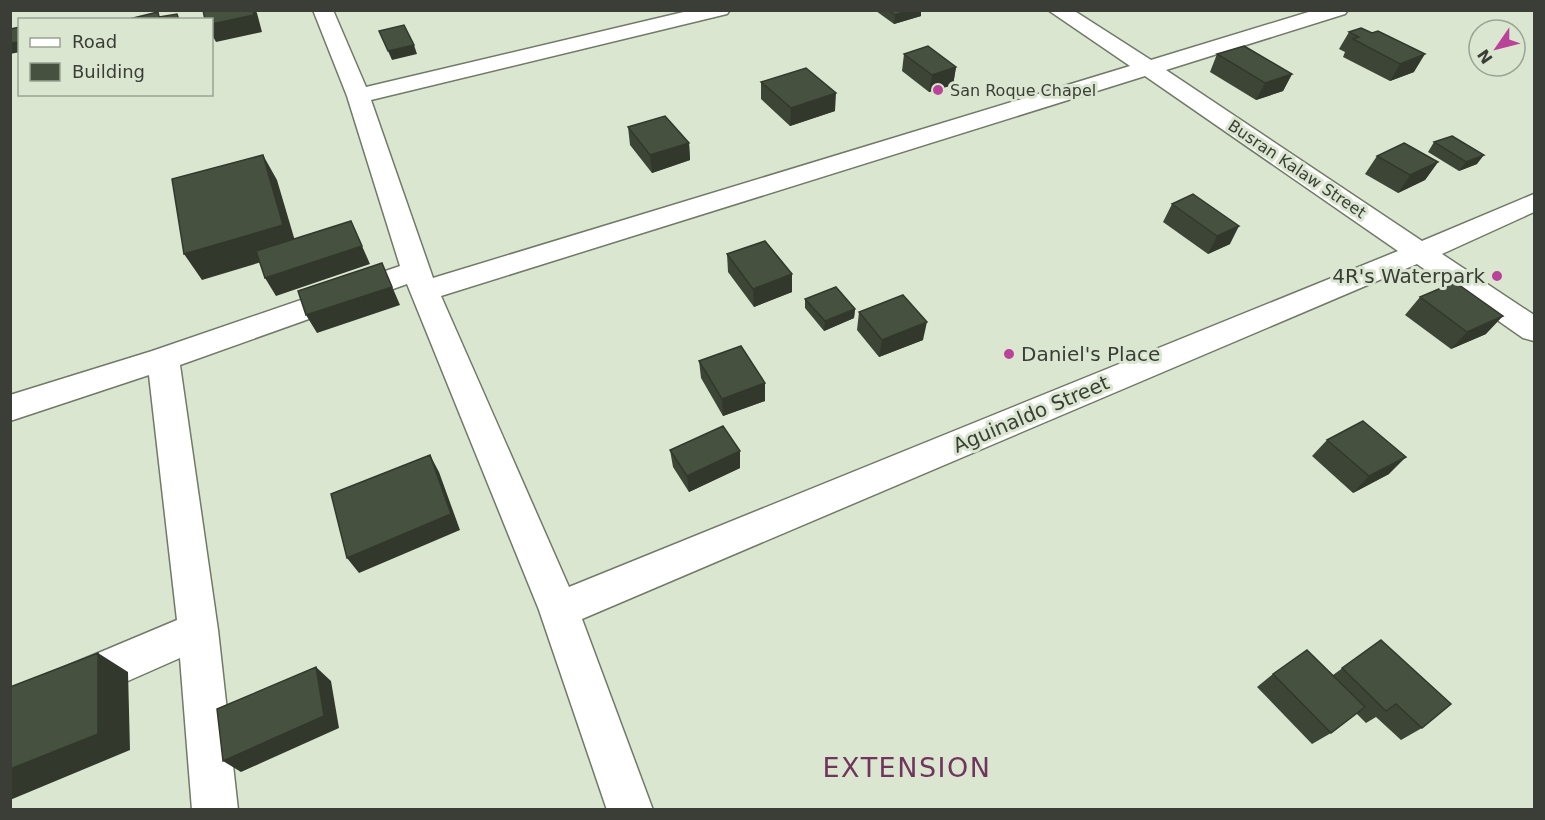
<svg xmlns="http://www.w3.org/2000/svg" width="1545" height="820" font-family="'DejaVu Sans',sans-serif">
<rect width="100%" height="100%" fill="#dbe6d1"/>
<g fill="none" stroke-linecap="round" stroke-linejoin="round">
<defs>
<path id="minor" d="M313,10H333L366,87L692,10H730L727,14L371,100L433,278L1130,66L1048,10H1073L1151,60L1315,10H1348L1345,14L1166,70L1422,241L1534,194V212L1442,254L1534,315V341L1523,338L1417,264L582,619L653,810H607L539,610L407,284L180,365L218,630L238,810H192L180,658L10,733V690L177,620L149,375L10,421V395L152,351L400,266L347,96ZM1145,76L1398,251L569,587L441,296Z"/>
</defs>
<use href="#minor" stroke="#707a67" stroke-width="3"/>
<use href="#minor" fill="#fff" fill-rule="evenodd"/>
</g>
<path fill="#3d4636" d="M921,10V16L894,24L876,11Z
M1361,28L1414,72L1390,81L1343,57L1345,52L1339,49L1349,32Z
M904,54L956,67L953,85L929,92L902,71Z
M1217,54L1292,74L1283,91L1256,100L1210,72Z
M761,82L835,111L790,126L761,99Z
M628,127L689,143L690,160L652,173L630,145Z
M1434,142L1477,164L1459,171L1428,152Z
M1377,156L1438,162L1425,180L1398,193L1365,174Z
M1172,204L1230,244L1208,254L1163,222Z
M727,254L792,274V292L754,307L728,272Z
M1420,297L1486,334L1451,349L1405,315Z
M805,299L855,309L854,318L824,331L805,308Z
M859,312L923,340L879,357L857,330Z
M699,361L765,383V401L723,416L701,378Z
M1327,440L1389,474L1353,493L1312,456Z
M670,450L740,468L689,492L673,467Z
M1381,640L1422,728L1401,740L1376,717L1366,723L1356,713L1331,733L1312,744L1257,687L1273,674L1333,675Z"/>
<path fill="#32392c" d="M253,10H255L257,13L262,32L216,42L212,35V24Z
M910,10H921V16L894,24L895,15Z
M20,42V52L10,54V43Z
M414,45L417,54L392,60L388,51Z
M1425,54L1414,72L1390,81L1400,64Z
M956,67L953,85L929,92L932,75Z
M1292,74L1283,91L1256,100L1265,83Z
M836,93L835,111L790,126L791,108Z
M689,143L690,160L652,173L650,155Z
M263,155L277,180L298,251L202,280L184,254Z
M1484,155L1477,164L1459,171L1466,162Z
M1438,162L1425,180L1398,193L1410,175Z
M351,221L370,264L276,296L265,278Z
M1239,226L1230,244L1208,254L1217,236Z
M382,263L400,305L317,333L306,315Z
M792,274V292L754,307L753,289Z
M855,309L854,318L824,331L825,321Z
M1503,316L1486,334L1451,349L1467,332Z
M927,322L923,340L879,357L882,340Z
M765,383V401L723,416L722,399Z
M740,451V468L689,492L687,476Z
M430,455L439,472L460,530L359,573L347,558Z
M1406,457L1389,474L1353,493L1369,476Z
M98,653L128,672L130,750L10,800V769Z
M316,667L331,681L339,728L241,772L223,761Z"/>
<path fill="#47513f" stroke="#32392c" stroke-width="1.5" d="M203,10H253L254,15L212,24V20H205Z
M888,10H910L895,15Z
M158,12L159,17L177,14L179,20H125Z
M404,25L414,45L388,51L379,31Z
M20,27V42L10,43V29Z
M1361,28L1372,33L1378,31L1425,54L1400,64L1353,39L1359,37L1349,32Z
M928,46L956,67L932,75L904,54Z
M1244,46L1292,74L1265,83L1217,54Z
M806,68L836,93L791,108L761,82Z
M665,116L689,143L650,155L628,127Z
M1452,136L1484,155L1466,162L1434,142Z
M1404,143L1438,162L1410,175L1377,156Z
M263,155L283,225L184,254L172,179Z
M1193,194L1239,226L1217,236L1172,204Z
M351,221L362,246L265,278L256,251Z
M765,241L792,274L753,289L727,254Z
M382,263L392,287L306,315L298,291Z
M1455,282L1503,316L1467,332L1420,297Z
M836,287L855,309L825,321L805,299Z
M903,295L927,322L882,340L859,312Z
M741,346L765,383L722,399L699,361Z
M1363,421L1406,457L1369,476L1327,440Z
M723,426L740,451L687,476L670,450Z
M430,455L451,514L347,558L331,494Z
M1381,640L1451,704L1422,728L1396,704L1386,711L1342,668Z
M1307,650L1365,707L1331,733L1273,674Z
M98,653V734L10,769V687Z
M316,667L324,716L223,761L217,709Z"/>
<g fill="#ba4399" stroke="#dbe6d1" stroke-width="2">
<circle cx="938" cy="90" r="6"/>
<circle cx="1497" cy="276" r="6"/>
<circle cx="1009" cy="354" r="6"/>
</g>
<g text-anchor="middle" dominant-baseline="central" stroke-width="6" stroke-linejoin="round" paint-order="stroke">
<g font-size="16" fill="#3a3e36" stroke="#dbe6d1" text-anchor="start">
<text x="950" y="90">San Roque Chapel</text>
</g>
<g font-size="16" fill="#3a3e36" stroke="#dbe6d1">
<text transform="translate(1297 169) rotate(34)">Busran Kalaw Street</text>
</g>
<g font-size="20" fill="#3a3e36" stroke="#dbe6d1" text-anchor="end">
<text x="1485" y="276">4R's Waterpark</text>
<text x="1021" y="354" text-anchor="start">Daniel's Place</text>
</g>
<g font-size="20" fill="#3a3e36" stroke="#dbe6d1">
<text transform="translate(1031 414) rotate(-23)">Aguinaldo Street</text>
</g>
<g font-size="27" letter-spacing="1.5" fill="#70345d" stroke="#dbe6d1">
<text x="907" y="767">EXTENSION</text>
</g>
</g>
<rect width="1545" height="820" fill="none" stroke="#3a3e36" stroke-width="24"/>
<rect x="18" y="18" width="195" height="78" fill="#dbe6d1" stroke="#9ba393" stroke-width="1.5"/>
<rect x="30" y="38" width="30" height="9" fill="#ffffff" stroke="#9ba393" stroke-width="1.5"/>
<text x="72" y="48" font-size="18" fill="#3a3e36">Road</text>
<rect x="30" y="63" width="30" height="18" fill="#47513f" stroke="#9ba393" stroke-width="1.5"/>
<text x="72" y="78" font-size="18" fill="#3a3e36">Building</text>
<g transform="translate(1497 48) rotate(235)"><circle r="28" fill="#dbe6d1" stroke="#9ba393" stroke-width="1.5"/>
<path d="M0-4.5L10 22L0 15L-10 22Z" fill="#ba4399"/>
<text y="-9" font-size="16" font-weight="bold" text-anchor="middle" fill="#3a3e36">N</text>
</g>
</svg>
